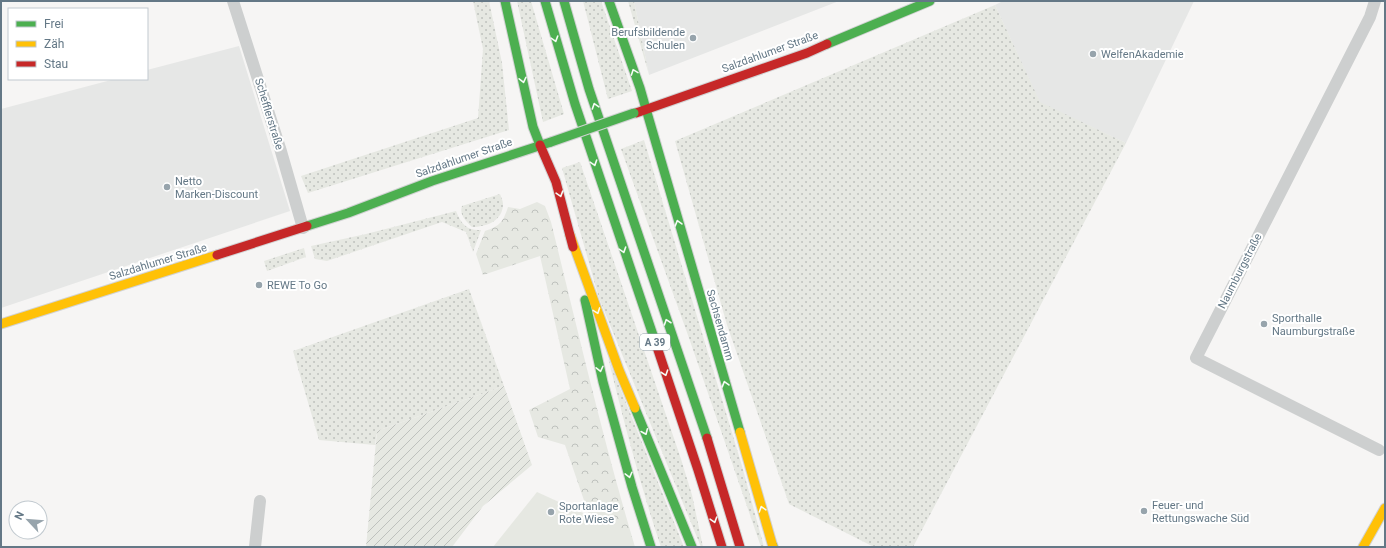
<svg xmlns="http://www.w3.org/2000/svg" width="1386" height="548" font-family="Roboto,sans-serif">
<defs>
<pattern id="grass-dots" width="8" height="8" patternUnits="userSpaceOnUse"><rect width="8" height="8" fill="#e6e8e2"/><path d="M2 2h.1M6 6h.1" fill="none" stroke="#bec1bd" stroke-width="1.8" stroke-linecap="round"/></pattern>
<pattern id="forest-crowns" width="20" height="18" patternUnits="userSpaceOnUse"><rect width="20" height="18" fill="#e6e8e2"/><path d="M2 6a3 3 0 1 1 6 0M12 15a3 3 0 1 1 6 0" fill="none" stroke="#bec1bd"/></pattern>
<pattern id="garden-furrows" width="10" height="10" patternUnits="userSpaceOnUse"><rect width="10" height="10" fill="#e6e8e2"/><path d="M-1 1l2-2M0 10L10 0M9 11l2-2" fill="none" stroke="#bec1bd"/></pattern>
</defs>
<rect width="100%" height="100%" fill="#f6f5f4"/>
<path fill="#e6e7e6" d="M634,1H839L649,75Z
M1003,1H1194L1126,143L1040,103L995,5Z
M239,46L290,211L1,308V109L115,79H147V70Z"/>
<path fill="url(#grass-dots)" d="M473,1H489L502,63L509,130L308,193L301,176L478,118L483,49Z
M517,1H531L564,114L543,122Z
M583,1H601L632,91L608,99Z
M628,1H634L649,75Z
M995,5L1040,102L1126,143L913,547H874L789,504L727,325L675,141Z
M644,140L742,466L764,547H761L689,338L621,149Z
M580,162L681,459L692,495L703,547H701L599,298L562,168Z
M500,194C501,197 503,201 503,204C503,221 486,227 472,227C466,221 459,215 462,206Z
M456,211C461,224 467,231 481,230L473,252L466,232L442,222L327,261L315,259L311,246L366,234Z
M304,248L306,257L267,271L264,261Z
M469,289L504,386L377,431L375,445L319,440L293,351Z
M608,358L684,547H661C640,485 624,422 608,358Z"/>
<path fill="url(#forest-crowns)" d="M537,202L545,206L551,222C578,331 603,440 635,547H600L565,445L538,437L529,410L570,389L540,256L483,275L476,254L485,231C500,226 503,222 508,207L520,209Z"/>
<path fill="url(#garden-furrows)" d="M504,386L532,465L483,506L452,547H366L377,431Z"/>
<path fill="#e6e8e2" d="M537,492L625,532L631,547H493Z"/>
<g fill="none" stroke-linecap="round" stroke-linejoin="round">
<defs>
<path id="fast" d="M505,1L533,127L540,145
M545,1L575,104L656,344
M564,1L589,89L707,438
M609,1L640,88L646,109
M827,44L930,1
M646,109L740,432
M307,226L348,213L432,181L551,142
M585,300L603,382L632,487L651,547
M635,408L692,547
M773,546V547"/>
<path id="slow" d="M570,235L619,370L635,408
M1,324L217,255
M740,432L773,547
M1363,547L1385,508"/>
<path id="jam" d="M636,113L807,53L827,44
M540,145L556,182L573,247
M217,255L307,226
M656,344L698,470L722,547
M707,438L740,547"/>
</defs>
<use href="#fast" stroke="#d1d2d3" stroke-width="11"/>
<use href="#slow" stroke="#d1d2d3" stroke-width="11"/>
<use href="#jam" stroke="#d1d2d3" stroke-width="11"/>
<path stroke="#cdcfcf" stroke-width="12" d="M233,1L280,148L303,228
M1375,1L1370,17L1196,358L1379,450
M255,547L260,501"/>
<use href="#fast" stroke="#4caf50" stroke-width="9"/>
<use href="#slow" stroke="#ffc107" stroke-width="9"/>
<use href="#jam" stroke="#c62828" stroke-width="9"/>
<defs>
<path id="fast-bridge" d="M551,142L634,113"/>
</defs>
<use href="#fast-bridge" stroke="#d1d2d3" stroke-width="11" stroke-linecap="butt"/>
<use href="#fast-bridge" stroke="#4caf50" stroke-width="9"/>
</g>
<defs><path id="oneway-chevron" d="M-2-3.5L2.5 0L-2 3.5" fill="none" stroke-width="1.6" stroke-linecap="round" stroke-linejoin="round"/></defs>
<g stroke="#f6fbf6">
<use href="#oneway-chevron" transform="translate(555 39) rotate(73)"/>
<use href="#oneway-chevron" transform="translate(634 72) rotate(-110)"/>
<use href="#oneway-chevron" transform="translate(523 80) rotate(77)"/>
<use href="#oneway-chevron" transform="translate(595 106) rotate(-108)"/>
<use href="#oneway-chevron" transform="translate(594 163) rotate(72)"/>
<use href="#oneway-chevron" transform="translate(560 194) rotate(73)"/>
<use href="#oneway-chevron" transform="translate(678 223) rotate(-106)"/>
<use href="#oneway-chevron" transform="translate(623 250) rotate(72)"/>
<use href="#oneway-chevron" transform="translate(597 311) rotate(70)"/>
<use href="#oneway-chevron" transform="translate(667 322) rotate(-109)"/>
<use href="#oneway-chevron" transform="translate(600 369) rotate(77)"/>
<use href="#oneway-chevron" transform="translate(665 373) rotate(71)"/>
<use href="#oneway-chevron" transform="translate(725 384) rotate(-106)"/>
<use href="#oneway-chevron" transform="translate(645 432) rotate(67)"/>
<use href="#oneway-chevron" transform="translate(629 475) rotate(76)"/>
<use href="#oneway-chevron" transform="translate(762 509) rotate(-107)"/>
<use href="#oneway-chevron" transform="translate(714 520) rotate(73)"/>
</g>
<g fill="#97a4ac" stroke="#fff" stroke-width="1.5">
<circle cx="693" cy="38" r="4"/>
<circle cx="1093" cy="54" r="4"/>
<circle cx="167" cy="187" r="4"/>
<circle cx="259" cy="285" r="4"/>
<circle cx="1264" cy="324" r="4"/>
<circle cx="1144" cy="511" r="4"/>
<circle cx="551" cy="512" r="4"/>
</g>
<g text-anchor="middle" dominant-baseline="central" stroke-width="4" stroke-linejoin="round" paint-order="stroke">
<rect fill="#fff" stroke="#92a0aa" stroke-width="1" x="640" y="334" width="30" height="16" rx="3"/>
<g font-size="10" font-weight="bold" fill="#647886">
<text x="655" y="342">A 39</text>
</g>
<g font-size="11" fill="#647886" stroke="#fff" text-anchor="start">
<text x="685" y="32" text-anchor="end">Berufsbildende<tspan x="685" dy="13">Schulen</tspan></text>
<text x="1101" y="54">WelfenAkademie</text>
<text x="175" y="181">Netto<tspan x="175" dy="13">Marken-Discount</tspan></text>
<text x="267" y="285">REWE To Go</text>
<text x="1272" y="318">Sporthalle<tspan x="1272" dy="13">Naumburgstraße</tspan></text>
<text x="1152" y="505">Feuer- und<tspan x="1152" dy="13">Rettungswache Süd</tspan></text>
<text x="559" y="506">Sportanlage<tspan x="559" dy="13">Rote Wiese</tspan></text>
</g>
<g font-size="11" fill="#647886" stroke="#fff">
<text transform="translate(770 52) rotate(-20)">Salzdahlumer Straße</text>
<text transform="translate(269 114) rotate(73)">Schefflerstraße</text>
<text transform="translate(464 158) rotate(-19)">Salzdahlumer Straße</text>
<text transform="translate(158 262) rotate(-17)">Salzdahlumer Straße</text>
<text transform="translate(1240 271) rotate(-63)">Naumburgstraße</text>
<text transform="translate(720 325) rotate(74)">Sachsendamm</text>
</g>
</g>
<rect width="1386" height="548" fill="none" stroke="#647886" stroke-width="4"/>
<rect x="8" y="8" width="140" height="72" fill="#ffffff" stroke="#c1c9cf"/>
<rect x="16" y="21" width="20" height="6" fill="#4caf50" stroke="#c1c9cf"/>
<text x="44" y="28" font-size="12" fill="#647886">Frei</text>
<rect x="16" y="41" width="20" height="6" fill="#ffc107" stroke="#c1c9cf"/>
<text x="44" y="48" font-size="12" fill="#647886">Zäh</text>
<rect x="16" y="61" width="20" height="6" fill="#c62828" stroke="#c1c9cf"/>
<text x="44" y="68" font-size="12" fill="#647886">Stau</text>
<g transform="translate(28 520) rotate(296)"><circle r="19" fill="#ffffff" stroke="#c1c9cf"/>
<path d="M0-3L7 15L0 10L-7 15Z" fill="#97a4ac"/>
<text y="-6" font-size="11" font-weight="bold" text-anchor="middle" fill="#647886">N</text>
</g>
</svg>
